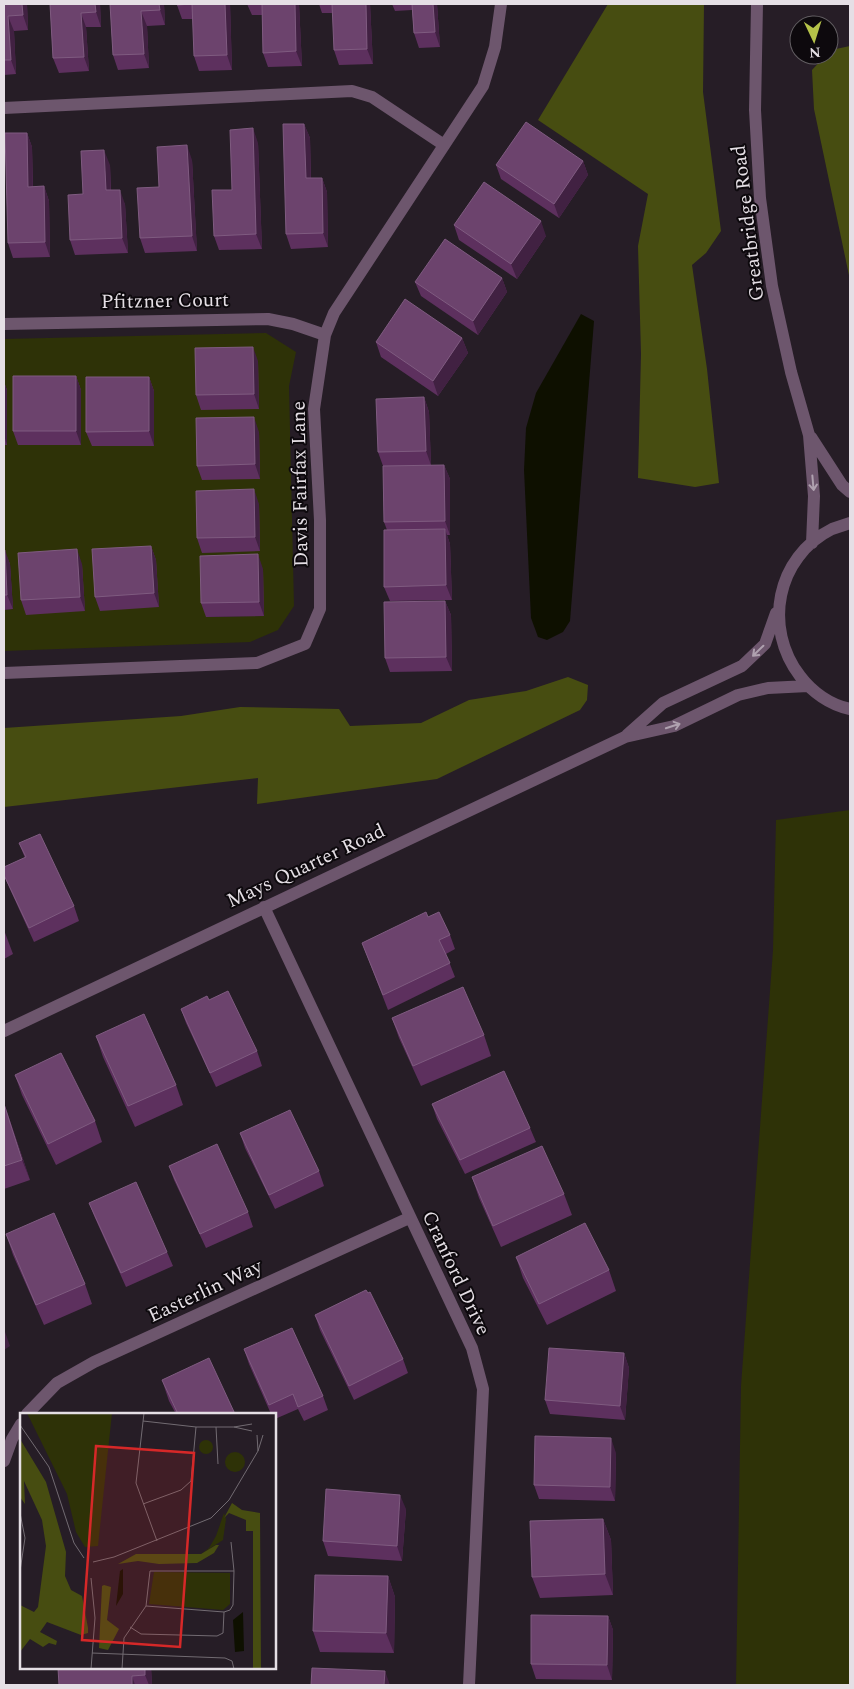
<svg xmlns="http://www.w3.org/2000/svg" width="854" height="1689" font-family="Spectral,serif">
<rect width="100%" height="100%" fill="#261d26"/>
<path fill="#2e3207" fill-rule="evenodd" d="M266,333L296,352L289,386L294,606L278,630L250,642L4,651V610L13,609L10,564H4V445H7V391L4,390V339ZM81,390L80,445H18ZM263,569V616L206,617Z
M850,810V1685H736L741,1386L773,950L776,820Z"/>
<path fill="#474d11" d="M608,4H704L703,92L721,231L706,253L692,265L707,369L719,483L695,487L638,478L641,354L638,246L648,194L538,120Z
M850,46V280L814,109L812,70L826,55H829L831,50Z
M568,677L588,685L587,700L580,710L437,779L257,804L258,778L4,807V728L181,716L240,707L339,709L350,726L421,723L469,700L526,691Z"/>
<path fill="#0e1000" d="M581,314L594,321L570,621L563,632L547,640L538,637L531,618L524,470L526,428L536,393Z"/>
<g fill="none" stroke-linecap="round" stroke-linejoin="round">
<path stroke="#6d566d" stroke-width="12" d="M757,4L755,110L760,198L772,286L791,372L809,435L814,496L812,543
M4,108L352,91L372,97L444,145
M4,324L268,319L293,324L325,335
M811,437L842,485L850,492
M850,523C844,525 838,527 832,529C776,557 763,628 800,676C812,692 830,705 850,709
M4,673L257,663L305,644L320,609V520L314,409L325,335L334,313L483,86L495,47L501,4
M627,735L663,703L742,666L765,644L776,613
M264,907L472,1348L483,1389L469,1685
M4,1031L625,737L674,726L738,695L768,688L808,686
M27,1414L57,1383L94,1362L409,1218
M4,1461L12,1439L21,1424"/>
</g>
<path fill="#5d305e" d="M4,4H27L28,30L14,31L16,74L4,75Z
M50,4H100L101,27H86L89,71L59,73L53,58Z
M110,4H164L165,25L147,26L149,68L118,70L113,55Z
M230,4L232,70L199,71L194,56L193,19H182L177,5Z
M247,4H299L302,66L268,67L263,53L262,15H252Z
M319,4H370L373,64L339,65L334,50L333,13H322Z
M392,4H437L440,47L419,48L414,33L412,10L395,11Z
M304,124L310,138L311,178H322L327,192L328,247L291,249L286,234Z
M27,133L32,147L33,187L44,186L49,201L50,257L13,258L8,243Z
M258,143L262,249L219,250L214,236L232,190Z
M192,160L197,251L145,253L140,238L159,187Z
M583,161L588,175L559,218L501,179L496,165Z
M110,165L111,190L125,204L128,253L75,255L70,240L83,194Z
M454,225L546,236L517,279L459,240Z
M502,278L507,292L478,335L421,296L415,282Z
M462,338L468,353L438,396L381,357L376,342Z
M258,361L259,409L201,410L196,395Z
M76,376L81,390V445H18L13,431Z
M149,377L154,391V446H92L86,432Z
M4,382L7,390V445H4Z
M424,397L429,412L431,465H444L450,479V535H447L450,544L452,600L390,601L384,587L387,530L384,522L383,466L378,452Z
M259,432L260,479L202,480L197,466Z
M259,504L260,551L202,553L197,538Z
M151,546L156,560L159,607L100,611L95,597Z
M4,550L10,564L13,609L4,610Z
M82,564L85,611L26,615L21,600Z
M263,569L264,616L206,617L201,603Z
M445,601L451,615L452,671L390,672L385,658Z
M19,843L74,906L79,921L34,942L4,876V867L25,858Z
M428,917L450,935L455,949L446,954L455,977L388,1010L362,943Z
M4,930L13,954L4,959Z
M209,1000L257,1051L262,1066L216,1087L186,1023L181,1009Z
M392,1018L484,1035L491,1056L421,1086L399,1038Z
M96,1036L176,1085L183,1105L135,1127L103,1057Z
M15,1075L95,1121L102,1142L56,1165L22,1095Z
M4,1103L30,1180L4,1189Z
M432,1104L530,1128L536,1142L465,1174L437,1119Z
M240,1133L319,1171L324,1186L275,1209L245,1148Z
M169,1166L248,1212L253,1227L206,1248L174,1180Z
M472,1177L564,1194L572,1215L501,1247L479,1198Z
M89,1203L167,1252L173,1266L126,1287L95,1218Z
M6,1234L85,1284L92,1304L44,1325L13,1255Z
M516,1257L609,1270L616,1291L547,1325L523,1278Z
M315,1315L403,1359L408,1373L354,1400L320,1330Z
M244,1349L323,1396L328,1410L304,1421L298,1409L275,1419V1414H271L249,1364Z
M624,1353L629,1368L625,1420L550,1414L545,1400Z
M162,1380L235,1414H176L169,1401Z
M616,1453L615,1501L539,1499L534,1485Z
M406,1509L402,1561L328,1556L323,1541Z
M603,1519L611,1540L613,1595L540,1598L532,1577Z
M388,1576L395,1597L394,1653L320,1652L313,1631Z
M608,1616L613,1630L612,1680L536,1679L531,1664Z
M151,1668L152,1685H59Z"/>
<path fill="#412142" d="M22,4H27L28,30L23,15Z
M95,4H100L101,27L96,12Z
M159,4H164L165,25L160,10Z
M225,4H230L232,70L227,55Z
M295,4H299L302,66L296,51Z
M366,4H370L373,64L367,49Z
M433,4H437L440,47L435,32Z
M141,11L147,26L149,68L144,54Z
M81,13L86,27L89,71L84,57Z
M8,16L14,31L16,74L11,60Z
M304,124L310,138L311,192L306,178Z
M253,128L258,143L262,249L256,234Z
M27,133L32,147L33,201L28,187Z
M187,145L192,160L197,251L192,236Z
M104,150L110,165L111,205L106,190Z
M583,161L588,175L559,218L554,204Z
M322,178L327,192L328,247L323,233Z
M44,186L49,201L50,257L45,242Z
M120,190L125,204L128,253L122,238Z
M541,221L546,236L517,279L511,264Z
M502,278L507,292L478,335L473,321Z
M462,338L468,353L438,396L433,381Z
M253,347L258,361L259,409L254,394Z
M76,376L81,390V445L76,431Z
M149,377L154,391V446L149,431Z
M4,382L7,390V445L4,435Z
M424,397L429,412L431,465L426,451Z
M254,417L259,432L260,479L255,464Z
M444,465L450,479V535L445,521Z
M254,489L259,504L260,551L255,537Z
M445,529L450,544L452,600L446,585Z
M151,546L156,560L159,607L154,593Z
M77,549L82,564L85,611L80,597Z
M5,550L10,564L13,609L7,595Z
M258,554L263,569L264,616L259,602Z
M445,601L451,615L452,671L446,657Z
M4,1103L30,1180L22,1160Z
M4,1329L10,1346L4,1350Z
M624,1353L629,1368L625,1420L620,1406Z
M611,1438L616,1453L615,1501L610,1487Z
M400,1495L406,1509L402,1561L397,1546Z
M603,1519L611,1540L613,1595L605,1574Z
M388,1576L395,1597L394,1653L386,1633Z
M608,1616L613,1630L612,1680L607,1665Z
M145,1668H151L152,1685H149L145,1675Z
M385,1671L390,1685H384Z
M132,1676L135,1685H132Z"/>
<path fill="#6c436d" stroke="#7f5b80" d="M4,4H22L23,15L8,16L11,60H4Z
M50,4H95L96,12L81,13L84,57L53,58Z
M110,4H159L160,10L141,11L144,54L113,55Z
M177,4H225L227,55L194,56L192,4L177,5Z
M262,4H295L296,51L263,53Z
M332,4H366L367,49L334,50Z
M412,4H433L435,32L414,33Z
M526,122L583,161L554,204L496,165Z
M283,124H304L306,178H322L323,233L286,234Z
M253,128L256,234L214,236L212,190H232L230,130Z
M5,133H27L28,187L44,186L45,242L8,243Z
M187,145L192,236L140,238L137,188L159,187L157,147Z
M104,150L106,190H120L122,238L70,240L68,195L83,194L81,151Z
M484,182L541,221L511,264L454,225Z
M445,239L502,278L473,321L415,282Z
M405,299L462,338L433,381L376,342Z
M253,347L254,394L196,395L195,348Z
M13,376H76V431H13Z
M86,377H149V431L86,432Z
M424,397L426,451L378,452L376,399Z
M254,417L255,464L197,466L196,418Z
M444,465L445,521L384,522L383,466Z
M254,489L255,537L197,538L196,491Z
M445,529L446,585L384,587V530Z
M151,546L154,593L95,597L92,549Z
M77,549L80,597L21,600L18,553Z
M4,550H5L7,595H4Z
M258,554L259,602L201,603L200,556Z
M445,601L446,657L385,658L384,602Z
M40,834L74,906L29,928L4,875V867L26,857L19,843Z
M426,912L428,917L439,912L450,935L439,940L450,963L383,995L362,943Z
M463,987L484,1035L413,1066L392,1018Z
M228,991L257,1051L210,1073L181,1009L207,996L209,1000Z
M144,1014L176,1085L128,1106L96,1036Z
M61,1053L95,1121L48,1144L15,1075Z
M504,1071L530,1128L460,1160L432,1104Z
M4,1104L22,1160L4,1166Z
M290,1110L319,1171L269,1195L240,1133Z
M217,1144L248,1212L200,1234L169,1166Z
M542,1146L564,1194L493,1226L472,1177Z
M136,1182L167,1252L121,1273L89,1203Z
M54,1213L85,1284L36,1305L6,1234Z
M585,1223L609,1270L539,1304L516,1257Z
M366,1290L368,1293L370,1292L403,1359L349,1386L315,1315Z
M292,1328L323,1396L298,1407L293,1394L269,1405L244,1349Z
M549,1348L624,1353L620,1406L545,1400Z
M209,1358L235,1414H178L162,1380Z
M535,1436L611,1438L610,1487L534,1485Z
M326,1489L400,1495L397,1546L323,1541Z
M603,1519L605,1574L532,1577L530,1521Z
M315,1575L388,1576L386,1633L313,1631Z
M531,1615L608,1616L607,1665L531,1664Z
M58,1668H145V1675L132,1676V1685H59Z
M312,1668L385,1671L384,1685H311Z"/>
<defs><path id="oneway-shaft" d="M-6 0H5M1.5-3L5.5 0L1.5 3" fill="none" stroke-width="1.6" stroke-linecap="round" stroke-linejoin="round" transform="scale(1.25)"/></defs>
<g stroke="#afa1af">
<use href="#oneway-shaft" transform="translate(813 483) rotate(85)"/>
<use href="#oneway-shaft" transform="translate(758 651) rotate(136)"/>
<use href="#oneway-shaft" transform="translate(673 726) rotate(-18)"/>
</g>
<g text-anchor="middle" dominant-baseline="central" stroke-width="4" stroke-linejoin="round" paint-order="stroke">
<g font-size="20" fill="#e5dfe5" stroke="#0d090d">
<text transform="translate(748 223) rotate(-97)">Greatbridge Road</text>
<text transform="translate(165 301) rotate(-1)">Pfitzner Court</text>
<text transform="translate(300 484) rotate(-91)">Davis Fairfax Lane</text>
<text transform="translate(306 866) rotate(-25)">Mays Quarter Road</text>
<text transform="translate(456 1273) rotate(65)">Cranford Drive</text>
<text transform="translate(205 1291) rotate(-25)">Easterlin Way</text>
</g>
</g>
<g transform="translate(20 1413)">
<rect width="256" height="256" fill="#261d26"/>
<path d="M7,0H92L78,133L65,134L56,119L47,81ZM179 34a7 7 0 1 1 14 0a7 7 0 1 1-14 0ZM205 49a10 10 0 1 1 20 0a10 10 0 1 1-20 0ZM204,100L206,106L203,127L181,141L189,135L196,123ZM134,159L210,160V191L203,197L129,191Z" fill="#2e3207"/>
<path d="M0,26L26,69L46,139L45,163L51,177L62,183L68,215V220L61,222L27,209L20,219L37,228L36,232L29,230L23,234L10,226L0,239V192L14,199L18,194L26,133L22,107L4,68L5,91L0,84ZM212,90L222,97L240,100L241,256H233V118H226V107L209,100L204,105ZM196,132H199L194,140L177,150L139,151L118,148L98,151L116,141H181ZM84,172L91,174L87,207L99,216L88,237L79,235L82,173Z" fill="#474d11"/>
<path d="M103,156V181L96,193L100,158ZM223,199L224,238L215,239L213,207Z" fill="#0e1000"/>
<path fill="none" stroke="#726b72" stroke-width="1" d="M124,0L116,70L137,128M123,8L176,14H214M0,12L29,54L54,130L64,145M196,14L198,51M232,18L214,14L232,11M237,22L238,38L243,22M123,91L161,77L171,68L176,14M0,100L5,125L0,158M73,149L94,144L191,105L209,87L238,38M126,193L204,199L210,197L213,192L214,158L211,129M110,214L121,221L197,223L203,220L204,199M72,240L205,245L212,248L214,256M71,256L75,205L71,165M102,256L104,225L126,193L130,158H214"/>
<path fill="#d62828" fill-opacity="0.15" stroke="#d62828" stroke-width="2.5" d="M76,33L174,40L160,234L62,227Z"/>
<rect width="256" height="256" fill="none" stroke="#e5dfe5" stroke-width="2.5"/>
</g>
<rect width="854" height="1689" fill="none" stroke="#e5dfe5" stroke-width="10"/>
<g transform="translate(814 40) rotate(176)"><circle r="24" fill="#0d090d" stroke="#635f63"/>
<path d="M0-4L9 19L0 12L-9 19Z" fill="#b5c249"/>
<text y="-8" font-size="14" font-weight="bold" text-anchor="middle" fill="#e5dfe5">N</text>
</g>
</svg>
